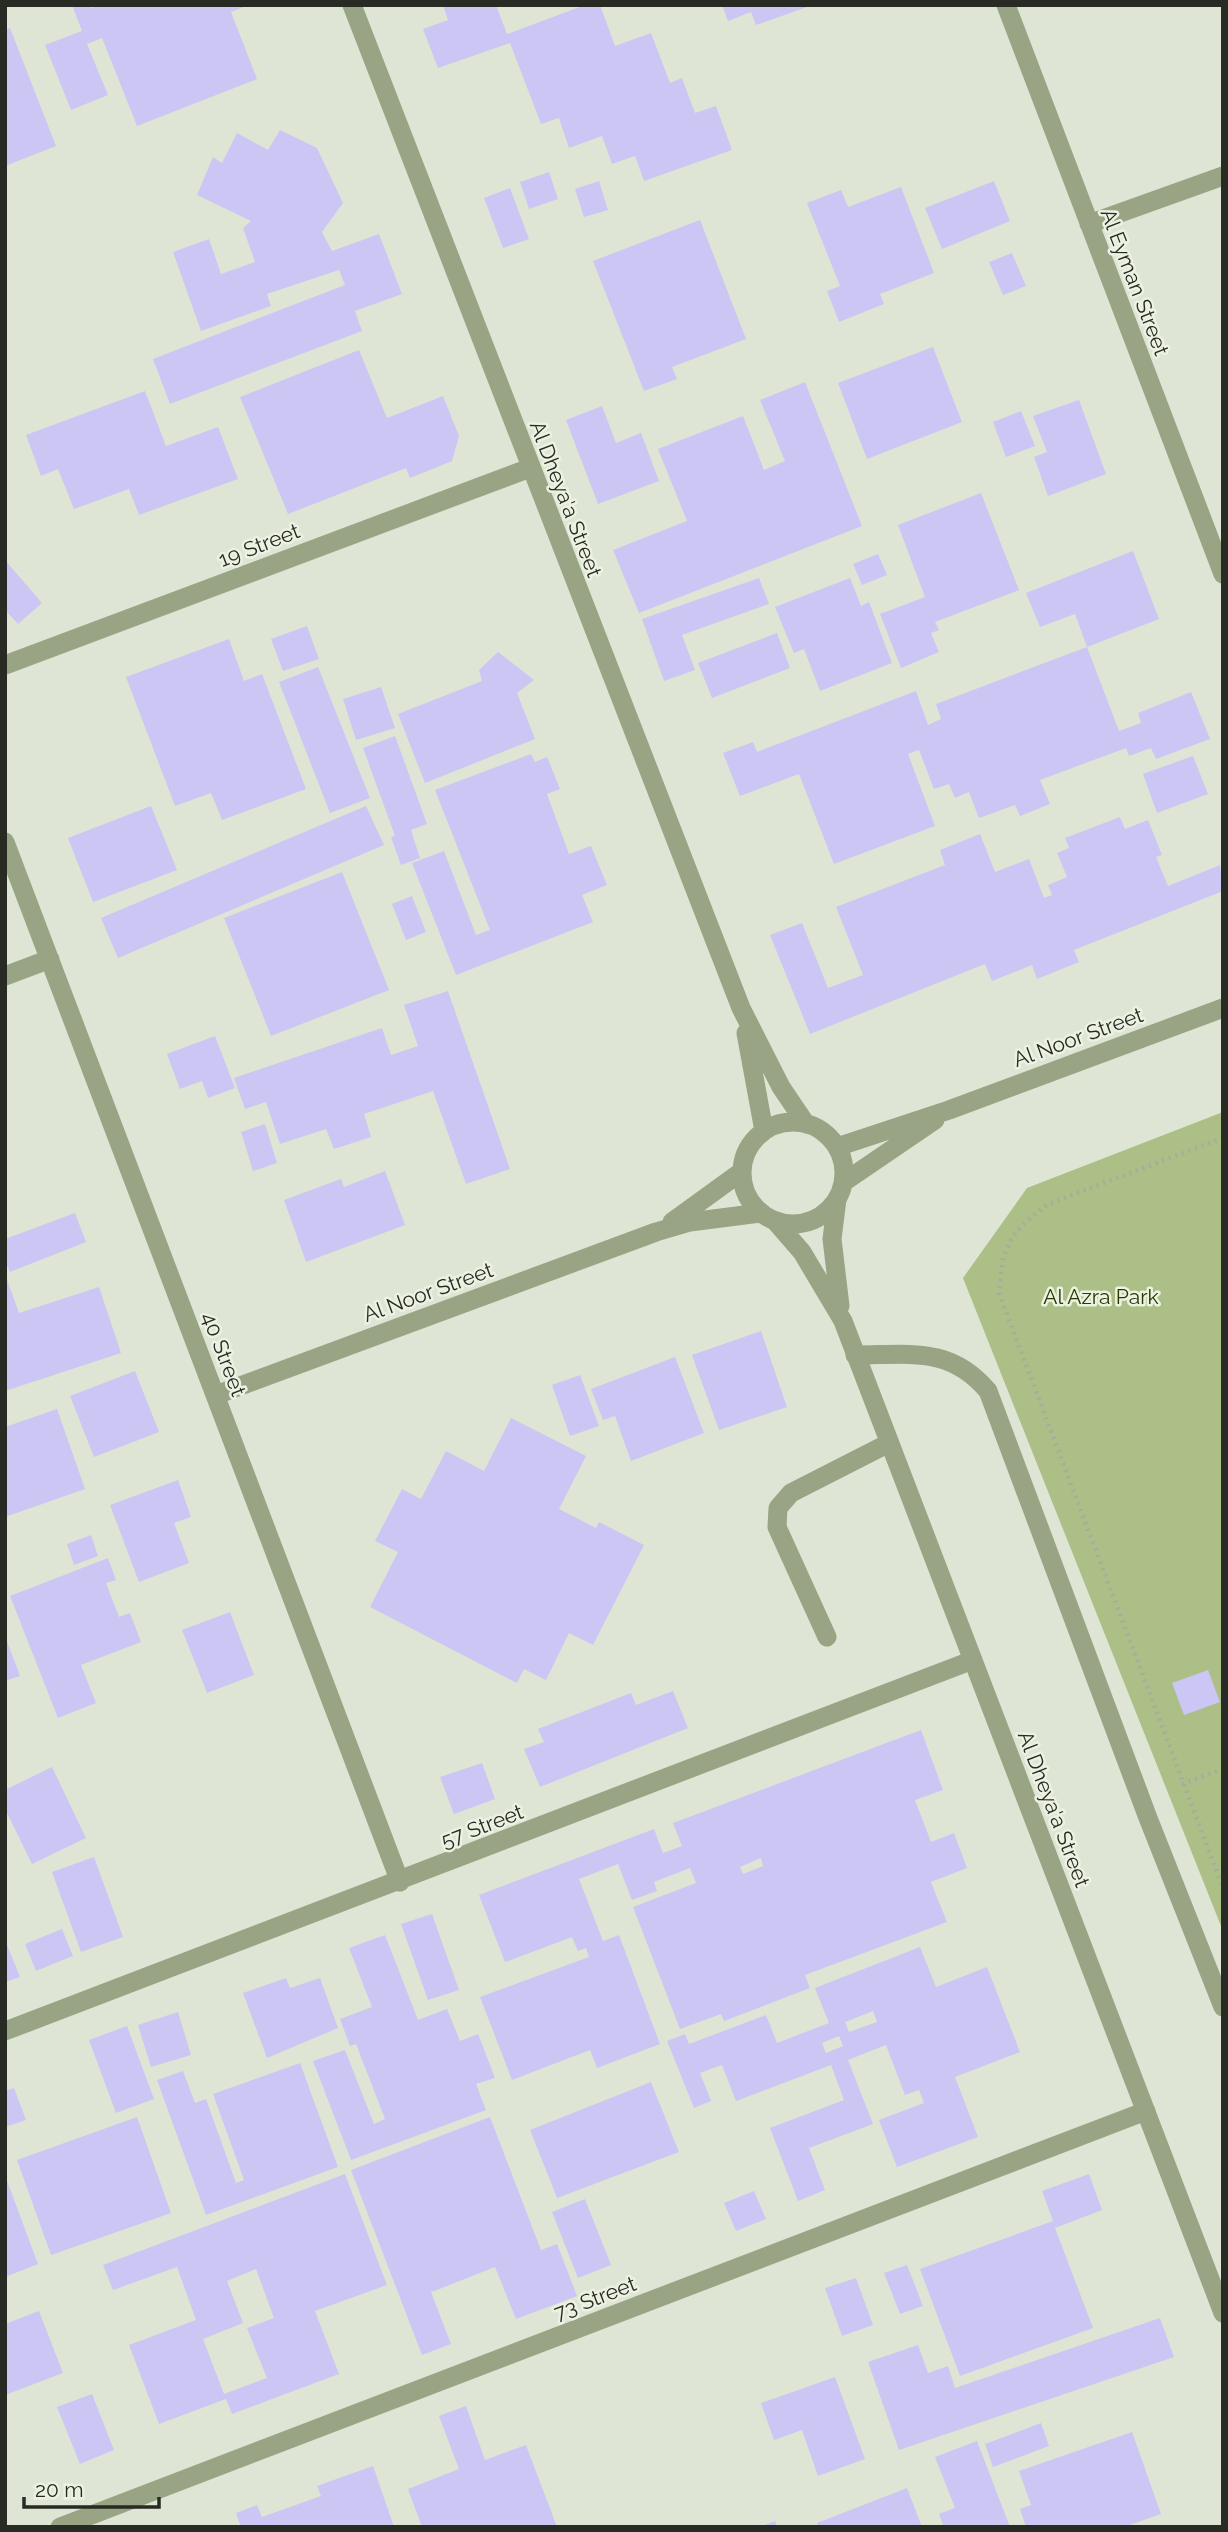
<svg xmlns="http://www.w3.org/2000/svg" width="1228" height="2532" font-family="Raleway,sans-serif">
<rect width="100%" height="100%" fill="#dee5d4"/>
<path fill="#abbf86" d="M1223,1112V1931L963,1278L1027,1188Z"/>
<path fill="#ccc6f4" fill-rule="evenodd" d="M72,5H89L91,8L99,5H249L231,12L257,79L137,126L102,38L87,44L108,95L71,110L45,45L82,31Z
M443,5H496L507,34L585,5H600L615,46L651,33L670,83L682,78L695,113L716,106L732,150L644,181L635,156L612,164L602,136L569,148L559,118L541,124L510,43L438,68L423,29L448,20Z
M722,5H809L810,6L756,25L751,12L728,21Z
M10,28L56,146L5,166V30Z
M280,130L317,148L343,203L322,232L332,251L379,234L402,294L355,311L362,331L170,404L153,359L345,285L339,270L267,294L271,306L201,331L173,252L209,239L221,274L255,262L243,228L251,221L197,195L213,157L222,163L237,133L268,150Z
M549,172L558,199L529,209L520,182Z
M599,181L608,210L584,217L575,189Z
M994,181L1010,221L942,249L925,208Z
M901,187L934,273L880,294L884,304L839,322L827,291L840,286L807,203L841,190L848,207Z
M510,188L529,239L503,248L484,198Z
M700,220L746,339L672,367L677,379L644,391L593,261Z
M1012,253L1026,286L1003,295L989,262Z
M933,347L962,422L867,459L838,383Z
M359,350L387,418L443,396L459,436L452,461L410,478L406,468L288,514L240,397Z
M805,382L862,526L639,613L613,550L687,521L658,449L743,416L764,470L785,461L760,400Z
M145,391L166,446L218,427L238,479L139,515L129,489L74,509L58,469L41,476L26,435Z
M1079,400L1106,474L1048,496L1034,457L1047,452L1033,416Z
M602,406L616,443L641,433L659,481L598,504L566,420Z
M1021,411L1035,446L1006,457L993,422Z
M981,493L1019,590L935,622L939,630L931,633L939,652L901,668L880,614L925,597L898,525Z
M1133,551L1159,619L1087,647L1075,614L1040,627L1026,593Z
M878,554L887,575L862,585L853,564Z
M5,560L42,603L18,624L5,610Z
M759,578L769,604L682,635L695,670L664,681L642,619Z
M850,578L861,606L869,602L892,663L820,691L804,649L794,653L775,607Z
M307,626L319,659L283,671L271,639Z
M777,633L790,668L712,698L698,663Z
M229,639L244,681L262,674L306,789L222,820L211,793L175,806L126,677Z
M1087,647L1119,731L1141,723L1138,713L1191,692L1210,739L1156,759L1151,748L1129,756L1126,748L1040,780L1050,804L1020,816L1015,805L979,818L969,792L955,798L949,784L934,789L919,750L908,754L935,826L834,864L799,774L740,796L723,753L753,742L757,752L916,691L928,725L941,719L936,704Z
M498,652L534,680L517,693L535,739L425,783L398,714L482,681L479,670Z
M318,667L370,798L330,813L279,682Z
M381,687L395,728L356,740L343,699Z
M395,736L427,824L411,830L420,858L401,865L391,837L395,836L363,748Z
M531,754L535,762L547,757L560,789L547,794L569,854L591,846L607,885L582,895L593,922L456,975L412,863L444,851L476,935L490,930L435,790Z
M1193,756L1208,794L1157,813L1143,774Z
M151,806L177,870L93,902L68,838Z
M366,806L384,845L118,958L101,918Z
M1120,817L1125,829L1148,820L1162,855L1156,857L1168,886L1220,865L1223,891L1074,950L1079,962L1037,979L1032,965L992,981L985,964L810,1034L770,935L802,923L828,988L863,975L836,907L945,865L940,850L980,834L995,872L1029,859L1044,898L1052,895L1048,885L1067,877L1057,853L1069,848L1065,838Z
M342,872L389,990L271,1036L224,918Z
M412,896L426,932L406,940L392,904Z
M448,991L510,1169L466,1184L433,1091L364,1114L371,1137L334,1149L326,1129L280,1144L266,1102L245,1109L234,1078L382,1028L391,1055L418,1046L404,1005Z
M215,1036L235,1088L208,1098L202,1081L180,1089L167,1054Z
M265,1124L277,1163L253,1171L241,1132Z
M385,1171L405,1225L306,1262L284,1200L341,1179L344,1187Z
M75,1213L86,1242L10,1272L5,1261V1239Z
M5,1274L19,1313L99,1287L121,1353L5,1391Z
M761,1331L787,1407L719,1430L692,1355Z
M675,1357L704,1433L631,1461L615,1416L603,1420L591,1389Z
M135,1371L159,1432L94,1457L70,1396Z
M580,1375L599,1426L570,1436L552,1385Z
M57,1409L85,1489L5,1517V1427Z
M511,1418L586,1456L559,1509L596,1528L599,1522L644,1545L593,1645L569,1633L546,1680L524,1669L517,1683L370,1607L398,1552L375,1541L402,1489L421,1499L446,1451L484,1471Z
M178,1480L191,1517L174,1523L189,1563L139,1582L110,1505Z
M91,1535L98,1556L74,1565L67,1544Z
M108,1558L116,1580L106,1583L119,1617L130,1613L141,1642L81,1665L96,1703L58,1718L10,1596Z
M230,1612L254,1675L207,1693L182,1630Z
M5,1636L20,1676L5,1681Z
M1208,1670L1220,1702L1184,1715L1172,1683Z
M673,1691L688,1728L540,1787L524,1749L544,1742L538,1729L631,1693L636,1705Z
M921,1730L943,1790L915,1800L931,1842L954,1833L967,1868L931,1882L947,1922L805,1975L810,1988L724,2021L721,2014L680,2029L633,1907L696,1883L690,1868L654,1882L657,1891L632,1900L618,1864L579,1879L603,1941L619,1935L660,2044L597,2068L590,2050L512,2080L480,1997L589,1957L586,1948L578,1951L572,1937L505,1962L479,1895L654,1829L663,1853L682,1846L673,1823ZM761,1858L763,1866L743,1874L740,1867Z
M482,1763L495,1799L454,1814L440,1777Z
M52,1767L86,1838L32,1864L5,1809V1790Z
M94,1857L123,1937L81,1952L52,1872Z
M432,1914L459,1990L428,2000L401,1924Z
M62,1929L73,1956L36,1971L25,1944Z
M385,1935L418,2020L447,2009L460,2041L478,2034L495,2078L476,2084L486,2110L351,2160L313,2061L345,2050L374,2124L385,2119L356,2044L350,2046L340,2019L372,2007L349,1948Z
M5,1940L20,1977L5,1982Z
M920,1947L936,1987L987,1967L1020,2052L955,2077L978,2137L897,2167L879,2120L924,2103L919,2090L905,2095L886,2045L848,2060L873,2124L809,2148L825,2190L798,2201L770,2128L844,2100L831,2065L736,2101L722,2065L700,2073L711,2101L694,2108L667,2041L685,2034L689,2044L766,2015L777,2043L829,2023L815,1988ZM873,2011L877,2022L849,2032L845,2022ZM839,2036L843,2046L826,2053L822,2043Z
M286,1978L290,1988L320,1978L338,2028L267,2058L243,1993Z
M178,2012L191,2055L151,2067L138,2025Z
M127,2026L154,2099L116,2113L89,2040Z
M300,2063L338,2167L206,2215L157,2080L183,2071L195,2103L206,2099L236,2183L244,2180L213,2094Z
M651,2082L679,2152L557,2198L530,2130Z
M14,2088L26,2120L5,2127V2091Z
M137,2117L171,2213L51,2255L17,2160Z
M490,2117L541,2250L557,2244L577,2296L516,2319L495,2267L437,2290L431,2292L451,2344L422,2355L351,2170Z
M345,2174L387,2285L315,2311L339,2374L232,2414L226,2399L159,2424L129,2345L196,2320L177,2267L113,2290L103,2265ZM256,2269L274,2318L247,2328L267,2378L224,2394L203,2339L243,2323L227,2281Z
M1089,2174L1102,2210L1055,2228L1093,2328L960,2376L920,2269L1053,2221L1042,2191Z
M6,2178L38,2264L5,2277V2178Z
M754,2191L766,2219L736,2231L724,2203Z
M585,2199L611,2265L578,2278L552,2212Z
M907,2265L923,2306L900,2314L884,2273Z
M856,2278L873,2325L842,2336L825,2288Z
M39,2311L63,2373L5,2395V2324Z
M1160,2318L1174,2357L899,2450L868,2362L918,2345L928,2373L948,2366L955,2388Z
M835,2377L865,2459L818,2476L802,2430L774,2440L761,2403Z
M92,2394L114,2450L80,2464L57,2407Z
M466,2406L485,2460L526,2445L557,2527H422L408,2489L459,2469L439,2416Z
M1041,2423L1049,2446L993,2467L985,2444Z
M1132,2432L1161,2514L1124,2527H1026L1020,2509L1031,2505L1019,2471Z
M977,2441L1010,2527H944L939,2514L955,2508L935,2457Z
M373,2466L394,2527H241L236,2513L257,2505L262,2517L321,2496L317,2486Z
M907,2488L922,2527H819L817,2523Z
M775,2521L777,2527H759Z"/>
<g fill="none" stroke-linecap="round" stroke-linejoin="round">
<path stroke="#a6ac9e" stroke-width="4.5" stroke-dasharray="2 5" stroke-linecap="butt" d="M1223,1138L1048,1204L1023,1224L1012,1238L1003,1258L999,1293L1223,1888
M1182,1784L1223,1769"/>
<path stroke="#98a483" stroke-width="19" d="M855,1355C910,1355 950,1346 988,1391L1148,1818L1223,2007
M827,1637L777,1527L778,1508L791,1493L889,1443"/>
<path stroke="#98a483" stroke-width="19" d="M352,5L741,1008L781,1087L806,1124
M1006,5L1223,574
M1089,224L1223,176
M5,665L530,468
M5,842L400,1882
M5,976L50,959
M746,1033L764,1131
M742 1173a51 51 0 1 1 102 0a51 51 0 1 1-102 0Z
M837,1147L949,1110L1223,1008
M844,1182L935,1120
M837,1199L832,1239L840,1306
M775,1221L802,1252L843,1321L1223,2313
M672,1222L741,1172
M216,1395L656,1232L690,1222L760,1213
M5,2031L973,1660
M60,2527L1146,2111"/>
</g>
<g text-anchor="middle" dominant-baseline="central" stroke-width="5" stroke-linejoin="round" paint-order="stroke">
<g font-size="21" fill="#282a24" stroke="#ecf2e2">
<text transform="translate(1135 282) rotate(69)">Al Eyman Street</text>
<text transform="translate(566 499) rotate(69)">Al Dheya'a Street</text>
<text transform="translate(259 545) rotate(-21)">19 Street</text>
<text transform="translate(1078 1037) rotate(-20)">Al Noor Street</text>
<text transform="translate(428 1292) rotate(-20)">Al Noor Street</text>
<text transform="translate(224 1354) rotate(69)">40 Street</text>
<text transform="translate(1054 1809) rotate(69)">Al Dheya'a Street</text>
<text transform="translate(482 1826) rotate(-21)">57 Street</text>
<text transform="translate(595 2298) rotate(-21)">73 Street</text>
</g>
<g font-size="21" fill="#2b3a00" stroke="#ecf2e2">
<text x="1101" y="1296">Al Azra Park</text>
</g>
</g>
<rect width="1228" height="2532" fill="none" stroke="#282a24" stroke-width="14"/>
<path d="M24 2497v10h135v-10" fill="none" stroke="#282a24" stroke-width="3.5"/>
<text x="35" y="2497" font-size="21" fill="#282a24" stroke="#ecf2e2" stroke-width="5" paint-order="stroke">20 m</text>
</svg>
